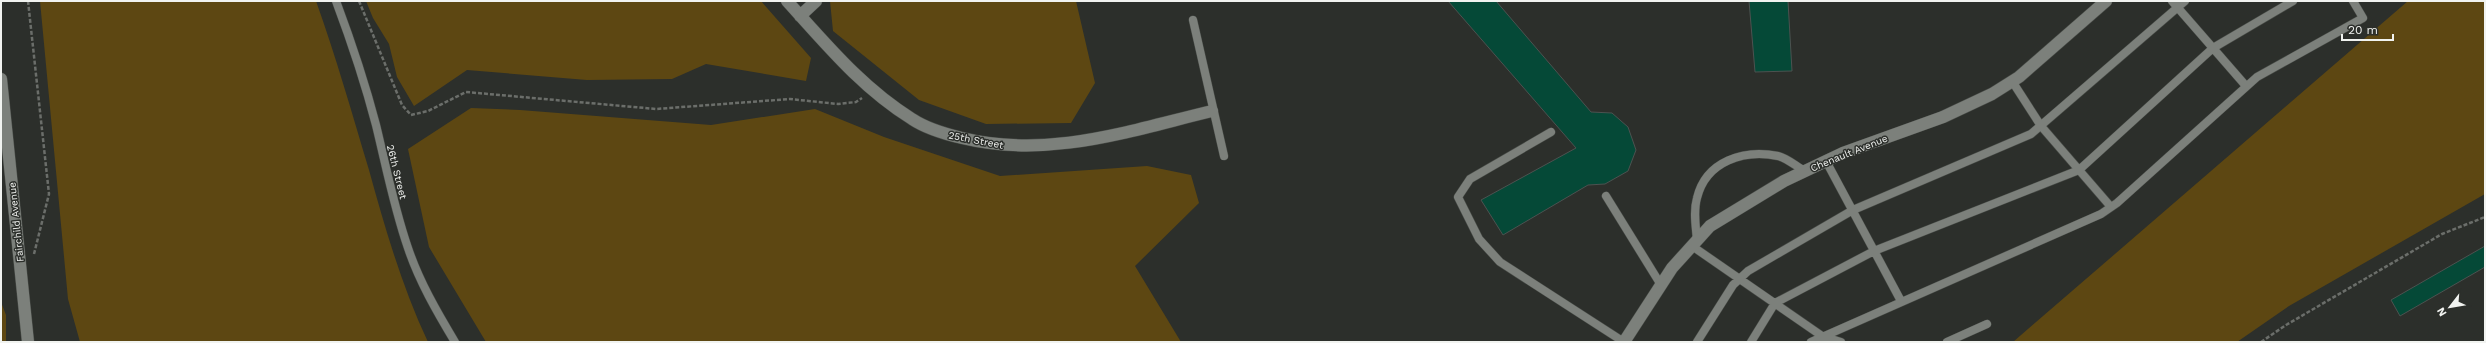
<svg xmlns="http://www.w3.org/2000/svg" width="2486" height="343" font-family="'Work Sans',sans-serif">
<rect width="100%" height="100%" fill="#2c2f2b"/>
<path fill="#5d4712" d="M40,1H316C336,57 352,113 369,170C385,228 402,287 428,342H80L68,299Z
M366,1H761L811,58L806,81L706,64L672,79L587,80L467,70L414,106L397,77L389,44L373,18Z
M830,1H1076L1095,83L1071,123L986,124L919,100L833,31Z
M2408,1H2485V194L2289,306L2237,342H2013Z
M471,108L520,110L711,125L815,109L884,137L1000,176L1147,166L1191,175L1199,203L1135,266L1181,342H486L429,247L408,149Z
M1,302L6,315V342H1Z"/>
<path fill="#054937" stroke="#4c5250" d="M1448,1H1496L1591,112L1612,113L1628,127L1636,150L1628,171L1605,184L1588,185L1503,235L1481,200L1576,148Z
M1749,1H1788L1792,71L1755,72Z
M2485,246V267L2400,316L2391,300Z"/>
<g fill="none" stroke-linecap="round" stroke-linejoin="round">
<defs>
<path id="lane" d="M336,1C351,41 365,83 376,125C386,166 394,208 408,248C419,281 437,312 455,342
M2172,1L2246,86
M1193,20L1224,156
M2012,81L2041,126L2111,207
M1551,132L1470,179L1458,197L1479,239L1500,262L1624,342
M1826,161L1901,301
M1606,196L1661,285
M1697,241C1696,227 1693,212 1697,198C1706,161 1744,149 1778,156C1787,158 1797,167 1805,171
M1692,246L1822,336L1841,342
M1697,342L1733,285L1748,271L1853,210L2031,134L2185,1
M1751,342L1775,303L1874,251L2079,170L2213,48L2293,1
M1811,342L2101,214L2117,203L2257,77L2363,18L2353,1
M1947,342L1987,324"/>
<path id="street" d="M787,1C826,44 862,88 912,119C927,129 945,134 962,138C1049,159 1128,131 1212,111
M800,16L816,1
M1,79L28,342
M1624,342L1672,268L1710,226L1784,181L1843,153L1943,117L1992,94L2019,77L2106,1"/>
</defs>
<use href="#lane" stroke="#494c48" stroke-width="9"/>
<use href="#street" stroke="#494c48" stroke-width="13"/>
<path stroke="#6b6e6a" stroke-width="2.5" stroke-dasharray="4 2" stroke-linecap="butt" d="M28,1L49,194L34,254
M359,1L402,105L411,115L428,111L466,92L656,109L790,99L838,104L856,102L862,98
M2261,342L2286,325L2442,234L2485,217"/>
<use href="#lane" stroke="#7c807b" stroke-width="8"/>
<use href="#street" stroke="#7c807b" stroke-width="12"/>
</g>
<g text-anchor="middle" dominant-baseline="central" stroke-width="3" stroke-linejoin="round" paint-order="stroke">
<g font-size="10" fill="#f1f3f0" stroke="#2c2f2b">
<text transform="translate(976 140) rotate(11)">25th Street</text>
<text transform="translate(1849 153) rotate(-22)">Chenault Avenue</text>
<text transform="translate(397 172) rotate(76)">26th Street</text>
<text transform="translate(16 222) rotate(-96)">Fairchild Avenue</text>
</g>
</g>
<rect width="2486" height="343" fill="none" stroke="#f1f3f0" stroke-width="4"/>
<g transform="translate(2450 307) rotate(239)" stroke="#2c2f2b" stroke-width="3" paint-order="stroke">
<path d="M0-3L7 15L0 10L-7 15Z" fill="#f1f3f0"/>
<text y="-6" font-size="11" font-weight="bold" text-anchor="middle" fill="#f1f3f0">N</text>
</g>
<path d="M2342 34v6h51v-6" fill="none" stroke="#f1f3f0" stroke-width="2"/>
<text x="2348" y="34" font-size="12" fill="#f1f3f0" stroke="#2c2f2b" stroke-width="3" paint-order="stroke">20 m</text>
</svg>
